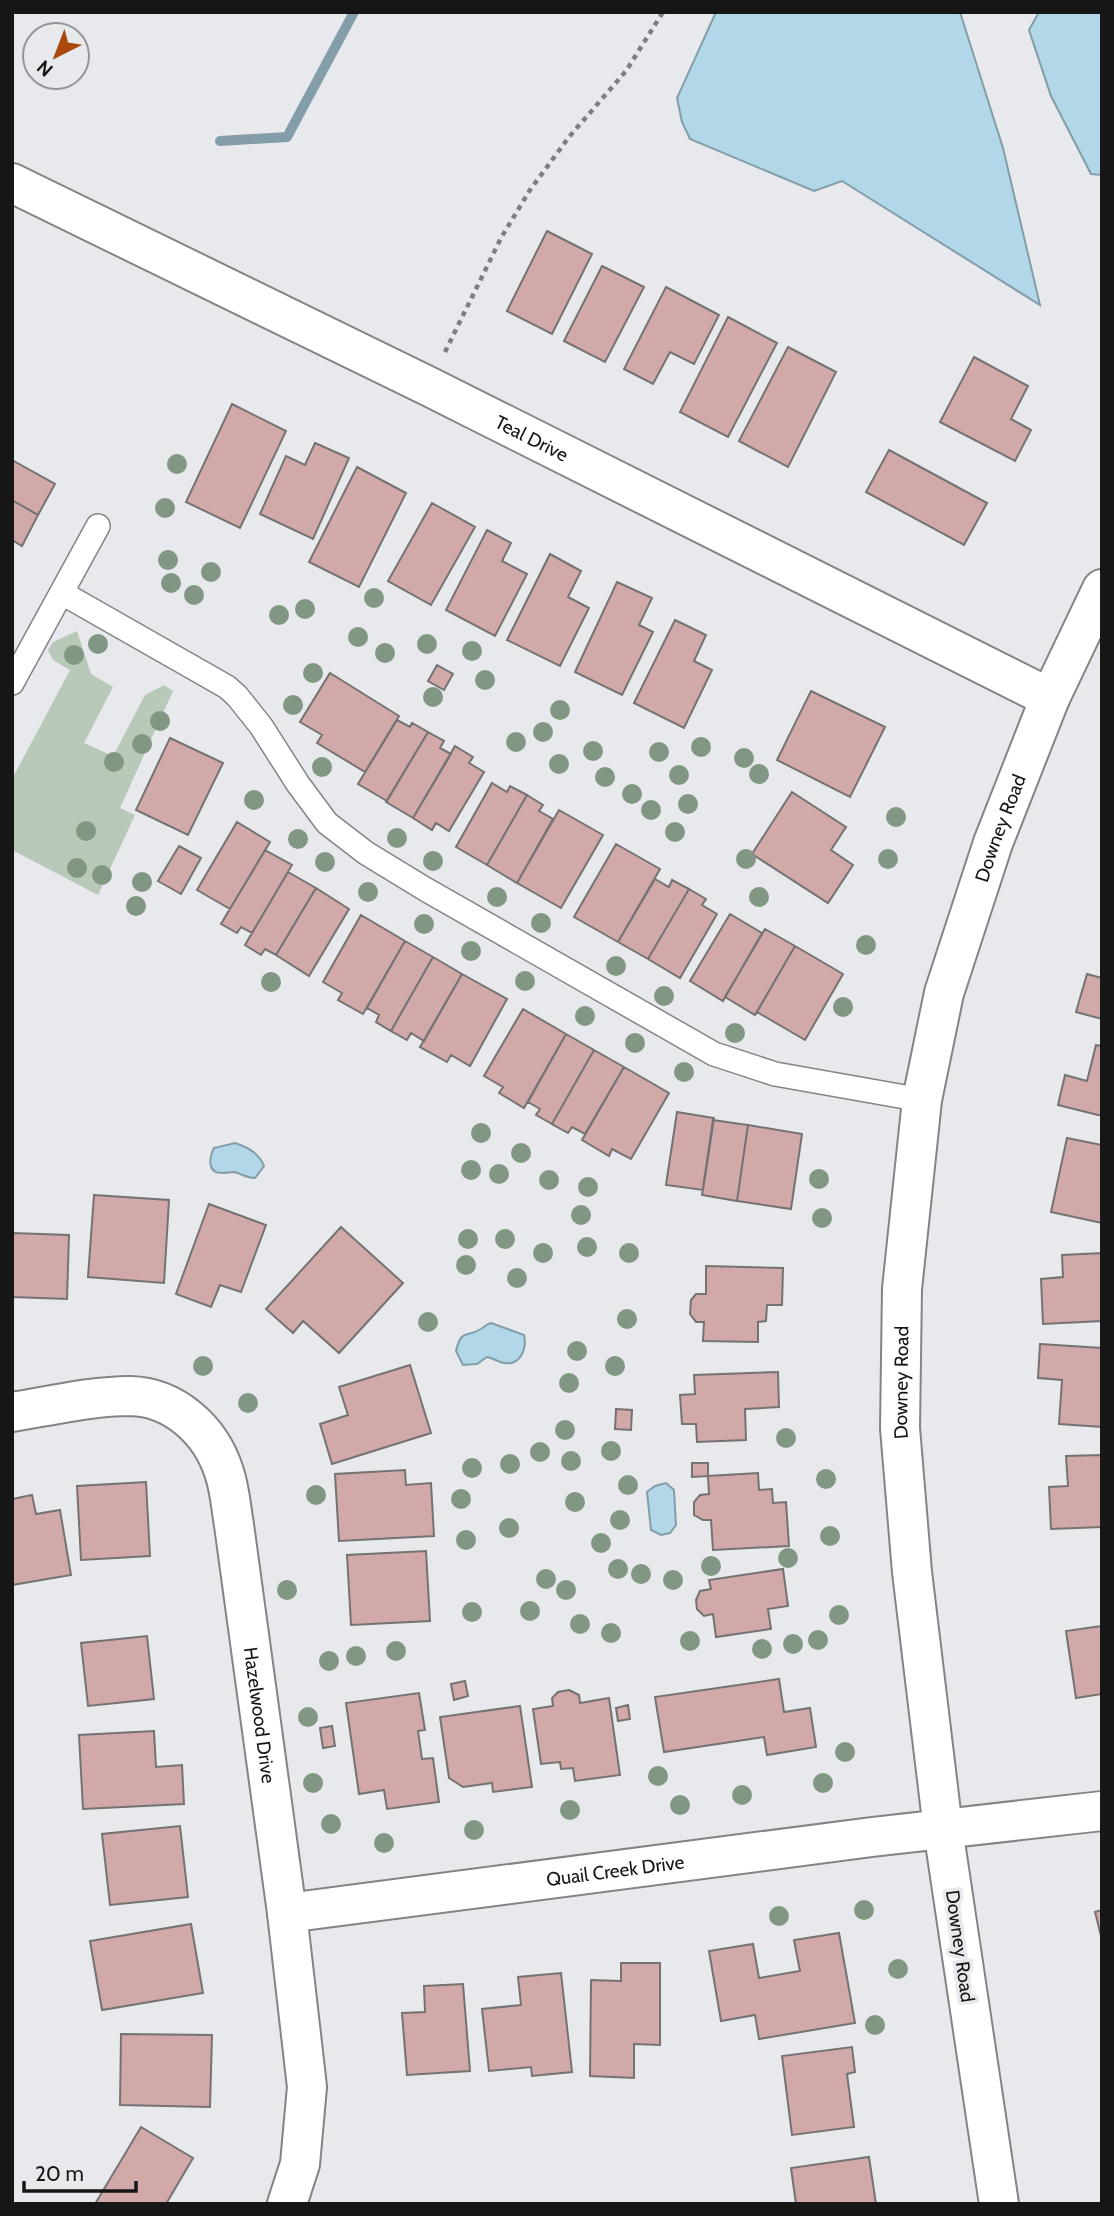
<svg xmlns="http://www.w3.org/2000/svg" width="1114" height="2216" font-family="Cabin,sans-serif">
<rect width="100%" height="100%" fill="#e8e9ec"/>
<path fill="#b9c9b9" d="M77,631L91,674L113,687L84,743L113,756L145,695L164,685L173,691L120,808L135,815L98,895L12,850V779L70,670L53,660L48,650L53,642Z"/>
<path fill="#b2d7e8" stroke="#839da9" stroke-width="2" d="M716,12H960L1003,148L1040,305L842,181L814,191L690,139L682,122L677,98Z
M1039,12H1102V175L1091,174L1051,96L1029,30Z
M235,1143C248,1147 259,1153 264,1166L255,1178C246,1178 242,1174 234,1172C230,1172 226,1173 222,1173C207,1173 209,1158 214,1148Z
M491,1323L524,1335C527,1348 521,1366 504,1363C498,1362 493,1358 487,1357L477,1364L463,1365L456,1351C461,1329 466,1338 481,1329C484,1327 487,1324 491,1323Z
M666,1483L674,1490L676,1525L670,1533L661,1535L651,1530L647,1492L655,1486Z"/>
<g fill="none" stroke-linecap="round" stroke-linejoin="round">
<path stroke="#839da9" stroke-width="10" d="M220,141L287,137L354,12"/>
</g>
<path fill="#d0a9a8" stroke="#757272" stroke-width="2" d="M547,231L592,254L552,334L507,311Z
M602,266L644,287L605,362L564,341Z
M666,287L719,315L694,364L670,352L653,384L624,369Z
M728,317L777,343L728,437L680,412Z
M788,347L836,372L788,467L739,441Z
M974,357L1028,386L1011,419L1031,430L1015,461L940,422Z
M232,404L286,431L240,528L186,502Z
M315,443L349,458L313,539L260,514L286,456L305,465Z
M889,450L987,503L964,545L866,492Z
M12,460L55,484L38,515L12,500Z
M357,467L406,493L359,587L309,562Z
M12,500L38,515L22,546L12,540Z
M432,503L475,527L431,605L388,581Z
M487,530L511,543L502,561L527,574L495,636L446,610Z
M550,554L581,571L568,597L589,608L560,666L507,640Z
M617,582L652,598L639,625L653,632L622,695L575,672Z
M675,620L706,635L694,661L712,670L684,728L634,703Z
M437,665L453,674L444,690L428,681Z
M330,673L399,716L365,772L317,743L322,735L300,722Z
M811,691L885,727L850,797L777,760Z
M397,720L410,727L412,723L428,732L387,801L358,784Z
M428,732L444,741L440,748L451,754L413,818L386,802Z
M170,738L223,763L188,835L136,810Z
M455,746L473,757L469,763L484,772L449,831L436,823L432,830L413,818Z
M492,783L507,792L510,786L527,795L487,865L456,847Z
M792,792L846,827L831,850L853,865L828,903L752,854Z
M527,795L543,805L539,811L553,819L517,883L487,865Z
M559,810L603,835L561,908L517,883Z
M237,822L270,842L230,909L197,890Z
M616,844L660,869L618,942L574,917Z
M179,846L201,858L181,894L158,881Z
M265,850L292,865L252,933L241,927L237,933L221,924Z
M288,872L316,888L276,955L265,949L261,955L245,945Z
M655,879L669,887L672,880L689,889L648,959L618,942Z
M316,888L349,909L309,976L276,955Z
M689,889L706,899L702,905L717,914L680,978L648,959Z
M730,914L762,933L723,1001L690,981Z
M361,915L405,941L363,1014L338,1000L342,993L323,982Z
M765,929L795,946L755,1015L725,997Z
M405,941L433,957L391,1031L376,1022L379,1015L367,1008Z
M795,946L843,974L805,1040L757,1012Z
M433,957L462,974L424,1041L411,1033L407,1040L391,1031Z
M462,974L507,999L470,1066L451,1055L447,1062L420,1047Z
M1087,974L1102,978V1019L1076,1012Z
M523,1009L566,1034L524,1108L499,1093L503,1087L484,1076Z
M566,1034L594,1050L552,1124L536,1115L540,1109L528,1102Z
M1096,1045L1102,1046V1116L1058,1105L1065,1075L1087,1081Z
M594,1050L624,1067L585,1134L572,1127L568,1133L552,1124Z
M624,1067L669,1093L631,1159L612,1149L609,1156L582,1140Z
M677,1112L714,1118L703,1190L666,1185Z
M713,1120L748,1125L737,1201L702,1195Z
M748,1125L802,1134L791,1209L737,1201Z
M1067,1138L1102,1145V1223L1051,1212Z
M94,1195L169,1200L164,1283L88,1277Z
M209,1204L266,1225L241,1292L220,1285L211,1307L176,1294Z
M341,1227L403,1283L339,1353L303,1321L293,1333L266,1309Z
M12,1233L69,1235L67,1299L12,1297Z
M1102,1253V1321L1043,1324L1041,1279L1063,1277L1062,1255Z
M706,1266L783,1268L782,1305H767L766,1321L758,1322V1342L703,1341L704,1322H696L690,1314L691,1300L696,1294H706Z
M1040,1344L1102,1348V1427L1059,1424L1062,1380L1038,1378Z
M410,1365L431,1433L332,1464L320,1424L348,1415L339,1387Z
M778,1372L779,1407L745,1409L746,1440L697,1442L696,1424H682L680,1395L695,1394L694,1375Z
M616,1409L632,1410L631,1430L615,1429Z
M1102,1455V1527L1051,1529L1049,1487L1068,1486L1066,1456Z
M692,1463H708V1476L692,1477Z
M405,1470L406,1485L431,1483L434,1536L339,1541L335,1474Z
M758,1473L759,1490L772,1489L773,1503L786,1502L789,1546L713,1550L711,1520H703L694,1515V1502L700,1495L709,1494L708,1476Z
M146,1482L150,1556L81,1560L77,1486Z
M32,1495L36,1514L60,1510L71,1575L12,1585V1499Z
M426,1551L430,1621L351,1625L347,1555Z
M783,1569L788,1606L768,1609L771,1629L716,1637L713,1614L704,1616L697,1609L696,1600L700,1591L711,1589L709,1580Z
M1102,1626V1694L1076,1698L1066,1631Z
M147,1636L154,1699L88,1706L81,1643Z
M779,1679L784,1712L810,1708L816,1747L767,1755L764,1737L664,1752L655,1697Z
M465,1681L468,1696L454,1700L451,1684Z
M569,1690L579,1695L580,1703L609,1698L620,1775L575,1781L573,1768L561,1769L560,1762L541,1764L533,1709L553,1706L552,1698L558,1692Z
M419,1693L425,1730L418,1731L422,1759L433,1758L439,1802L387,1809L384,1790L359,1794L346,1703Z
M628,1705L630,1719L618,1721L616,1708Z
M520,1706L532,1787L493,1792L492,1783L463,1787L449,1778L440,1717Z
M332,1726L335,1746L323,1748L320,1728Z
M154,1731L156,1767L182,1765L184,1804L83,1809L79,1735Z
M180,1826L188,1897L110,1905L102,1834Z
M1102,1910V1940L1095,1912Z
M191,1924L203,1993L102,2010L90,1941Z
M839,1933L855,2023L759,2039L755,2015L721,2021L709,1951L753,1944L759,1978L800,1971L794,1940Z
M621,1963H660V2045L634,2044V2078L590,2076L591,1980L621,1981Z
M561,1973L572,2072L532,2076L531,2067L489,2071L482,2009L521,2005L518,1977Z
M463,1984L470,2071L407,2075L402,2013L425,2012L424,1986Z
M121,2034L212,2035L210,2107L120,2105Z
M852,2047L855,2072L847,2074L854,2127L792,2135L782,2056Z
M141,2127L193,2158L166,2204H95Z
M869,2157L876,2204H796L791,2168Z"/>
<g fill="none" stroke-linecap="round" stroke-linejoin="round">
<defs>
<path id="lane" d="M62,593L227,687L237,696L261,726L298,784L327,823L366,853L425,889L714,1054L775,1074L922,1100
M12,683L98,526"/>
<g id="street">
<path id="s1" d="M12,183L428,386L1050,698"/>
<path id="s2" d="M12,1412C50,1406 91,1396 130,1396C175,1397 211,1431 224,1472C230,1489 231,1508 234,1525L287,1913L307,2087L300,2164L287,2204"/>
<path id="s3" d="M287,1913L872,1837L1102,1811"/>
</g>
<g id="secondary">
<path id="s4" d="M999,2204L943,1829L912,1572L900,1428L902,1289L922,1100L944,993L993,843L1050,698L1102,589"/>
</g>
</defs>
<use href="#lane" stroke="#838486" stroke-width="26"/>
<use href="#street" stroke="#838486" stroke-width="42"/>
<use href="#secondary" stroke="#838486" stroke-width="42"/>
<path stroke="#7d7e80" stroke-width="4.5" stroke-dasharray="5 5" stroke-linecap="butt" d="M445,352L501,238L530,190L569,137L626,71L663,12"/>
<use href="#lane" stroke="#fff" stroke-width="23"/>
<use href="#street" stroke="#fff" stroke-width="38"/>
<use href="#secondary" stroke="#fff" stroke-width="38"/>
</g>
<g fill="#819683">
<circle cx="177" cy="464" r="10"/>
<circle cx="165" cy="508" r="10"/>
<circle cx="168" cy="560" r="10"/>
<circle cx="211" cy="572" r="10"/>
<circle cx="171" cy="583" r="10"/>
<circle cx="194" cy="595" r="10"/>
<circle cx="374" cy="598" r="10"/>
<circle cx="305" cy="609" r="10"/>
<circle cx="279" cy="615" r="10"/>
<circle cx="358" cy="637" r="10"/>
<circle cx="98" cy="644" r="10"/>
<circle cx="427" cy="644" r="10"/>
<circle cx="472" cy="651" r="10"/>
<circle cx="385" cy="653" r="10"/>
<circle cx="74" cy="655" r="10"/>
<circle cx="313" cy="673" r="10"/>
<circle cx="485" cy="680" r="10"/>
<circle cx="433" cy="697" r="10"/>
<circle cx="293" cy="705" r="10"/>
<circle cx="560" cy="710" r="10"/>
<circle cx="160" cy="721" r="10"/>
<circle cx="543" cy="732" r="10"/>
<circle cx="516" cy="742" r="10"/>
<circle cx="142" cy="744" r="10"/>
<circle cx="701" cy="747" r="10"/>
<circle cx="593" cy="751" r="10"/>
<circle cx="659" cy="752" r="10"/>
<circle cx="744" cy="758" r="10"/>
<circle cx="114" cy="762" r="10"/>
<circle cx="559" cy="764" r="10"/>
<circle cx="322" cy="767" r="10"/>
<circle cx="759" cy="774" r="10"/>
<circle cx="679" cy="775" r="10"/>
<circle cx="605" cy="777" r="10"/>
<circle cx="632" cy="794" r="10"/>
<circle cx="254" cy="800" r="10"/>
<circle cx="688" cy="804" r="10"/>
<circle cx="651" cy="810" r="10"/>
<circle cx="896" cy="817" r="10"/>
<circle cx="86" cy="831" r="10"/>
<circle cx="675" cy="832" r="10"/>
<circle cx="397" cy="838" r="10"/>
<circle cx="298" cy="839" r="10"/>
<circle cx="746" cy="859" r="10"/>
<circle cx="888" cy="859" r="10"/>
<circle cx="433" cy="861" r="10"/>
<circle cx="325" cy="862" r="10"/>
<circle cx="77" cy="868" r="10"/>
<circle cx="102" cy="875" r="10"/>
<circle cx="142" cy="882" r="10"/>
<circle cx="368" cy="892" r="10"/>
<circle cx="497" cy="897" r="10"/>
<circle cx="759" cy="897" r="10"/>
<circle cx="136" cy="906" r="10"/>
<circle cx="541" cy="923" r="10"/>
<circle cx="424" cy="924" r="10"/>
<circle cx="866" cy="945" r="10"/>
<circle cx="471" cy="951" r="10"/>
<circle cx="616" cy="966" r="10"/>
<circle cx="525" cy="981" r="10"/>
<circle cx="271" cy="982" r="10"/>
<circle cx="664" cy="996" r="10"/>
<circle cx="843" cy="1007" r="10"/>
<circle cx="585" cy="1016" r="10"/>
<circle cx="735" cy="1033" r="10"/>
<circle cx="635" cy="1043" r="10"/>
<circle cx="684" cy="1072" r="10"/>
<circle cx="481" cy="1133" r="10"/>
<circle cx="521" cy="1153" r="10"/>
<circle cx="471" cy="1170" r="10"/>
<circle cx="499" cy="1174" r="10"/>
<circle cx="819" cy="1179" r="10"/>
<circle cx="549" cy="1180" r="10"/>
<circle cx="588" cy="1187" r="10"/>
<circle cx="581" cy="1215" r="10"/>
<circle cx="822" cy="1218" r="10"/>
<circle cx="468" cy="1239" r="10"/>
<circle cx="505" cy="1239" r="10"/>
<circle cx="587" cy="1247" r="10"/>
<circle cx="543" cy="1253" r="10"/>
<circle cx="629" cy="1253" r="10"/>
<circle cx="466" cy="1265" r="10"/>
<circle cx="517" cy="1278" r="10"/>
<circle cx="627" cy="1319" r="10"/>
<circle cx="428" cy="1322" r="10"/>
<circle cx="577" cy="1351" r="10"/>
<circle cx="203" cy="1366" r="10"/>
<circle cx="615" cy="1366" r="10"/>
<circle cx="569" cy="1383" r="10"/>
<circle cx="248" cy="1403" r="10"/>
<circle cx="565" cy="1430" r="10"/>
<circle cx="786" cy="1438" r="10"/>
<circle cx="611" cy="1451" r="10"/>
<circle cx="540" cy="1452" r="10"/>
<circle cx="571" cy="1461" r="10"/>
<circle cx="510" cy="1464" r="10"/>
<circle cx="472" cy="1468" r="10"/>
<circle cx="826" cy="1479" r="10"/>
<circle cx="628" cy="1485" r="10"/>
<circle cx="316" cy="1495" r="10"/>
<circle cx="461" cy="1499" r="10"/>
<circle cx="575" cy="1502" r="10"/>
<circle cx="620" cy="1520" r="10"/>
<circle cx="509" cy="1528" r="10"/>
<circle cx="830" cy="1536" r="10"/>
<circle cx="466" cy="1540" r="10"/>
<circle cx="601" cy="1543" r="10"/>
<circle cx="788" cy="1558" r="10"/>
<circle cx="711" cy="1566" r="10"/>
<circle cx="618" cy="1569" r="10"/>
<circle cx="641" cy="1574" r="10"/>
<circle cx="546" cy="1579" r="10"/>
<circle cx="673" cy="1580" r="10"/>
<circle cx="287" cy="1590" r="10"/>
<circle cx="566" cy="1590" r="10"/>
<circle cx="530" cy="1611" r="10"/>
<circle cx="472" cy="1612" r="10"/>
<circle cx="839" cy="1615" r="10"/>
<circle cx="580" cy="1624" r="10"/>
<circle cx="611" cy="1633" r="10"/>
<circle cx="818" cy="1640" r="10"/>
<circle cx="690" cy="1641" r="10"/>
<circle cx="793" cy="1644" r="10"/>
<circle cx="762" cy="1649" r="10"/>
<circle cx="396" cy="1651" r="10"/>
<circle cx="356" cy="1656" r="10"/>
<circle cx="329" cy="1661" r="10"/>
<circle cx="308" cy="1717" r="10"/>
<circle cx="845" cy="1752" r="10"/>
<circle cx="658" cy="1776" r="10"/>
<circle cx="313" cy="1783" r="10"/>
<circle cx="823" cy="1783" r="10"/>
<circle cx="742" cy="1795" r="10"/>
<circle cx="680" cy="1805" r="10"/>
<circle cx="570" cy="1810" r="10"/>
<circle cx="331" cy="1824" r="10"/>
<circle cx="474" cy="1830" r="10"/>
<circle cx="384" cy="1843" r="10"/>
<circle cx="864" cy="1910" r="10"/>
<circle cx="779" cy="1916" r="10"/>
<circle cx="898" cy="1969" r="10"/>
<circle cx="875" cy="2025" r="10"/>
</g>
<g text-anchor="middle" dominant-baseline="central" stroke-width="7" stroke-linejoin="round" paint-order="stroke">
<g font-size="19" fill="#161617" stroke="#e8e9ec">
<text stroke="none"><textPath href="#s1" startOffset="579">Teal Drive</textPath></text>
<text stroke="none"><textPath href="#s4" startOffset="1395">Downey Road</textPath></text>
<text stroke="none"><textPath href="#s4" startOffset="828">Downey Road</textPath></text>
<text stroke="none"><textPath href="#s2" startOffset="494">Hazelwood Drive</textPath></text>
<text stroke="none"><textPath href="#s3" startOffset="331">Quail Creek Drive</textPath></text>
<text transform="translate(960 1946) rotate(82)">Downey Road</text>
</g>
</g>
<rect width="1114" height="2216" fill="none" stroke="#161617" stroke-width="28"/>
<g transform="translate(56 56) rotate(222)"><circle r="33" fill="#e8e9ec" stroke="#949597" stroke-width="2"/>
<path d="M0-5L12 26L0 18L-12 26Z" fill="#ab480d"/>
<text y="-10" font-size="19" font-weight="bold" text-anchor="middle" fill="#161617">N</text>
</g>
<path d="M24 2181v10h112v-10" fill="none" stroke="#161617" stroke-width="3.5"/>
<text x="35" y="2181" font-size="21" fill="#161617" stroke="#e8e9ec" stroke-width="5" paint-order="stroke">20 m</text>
</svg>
